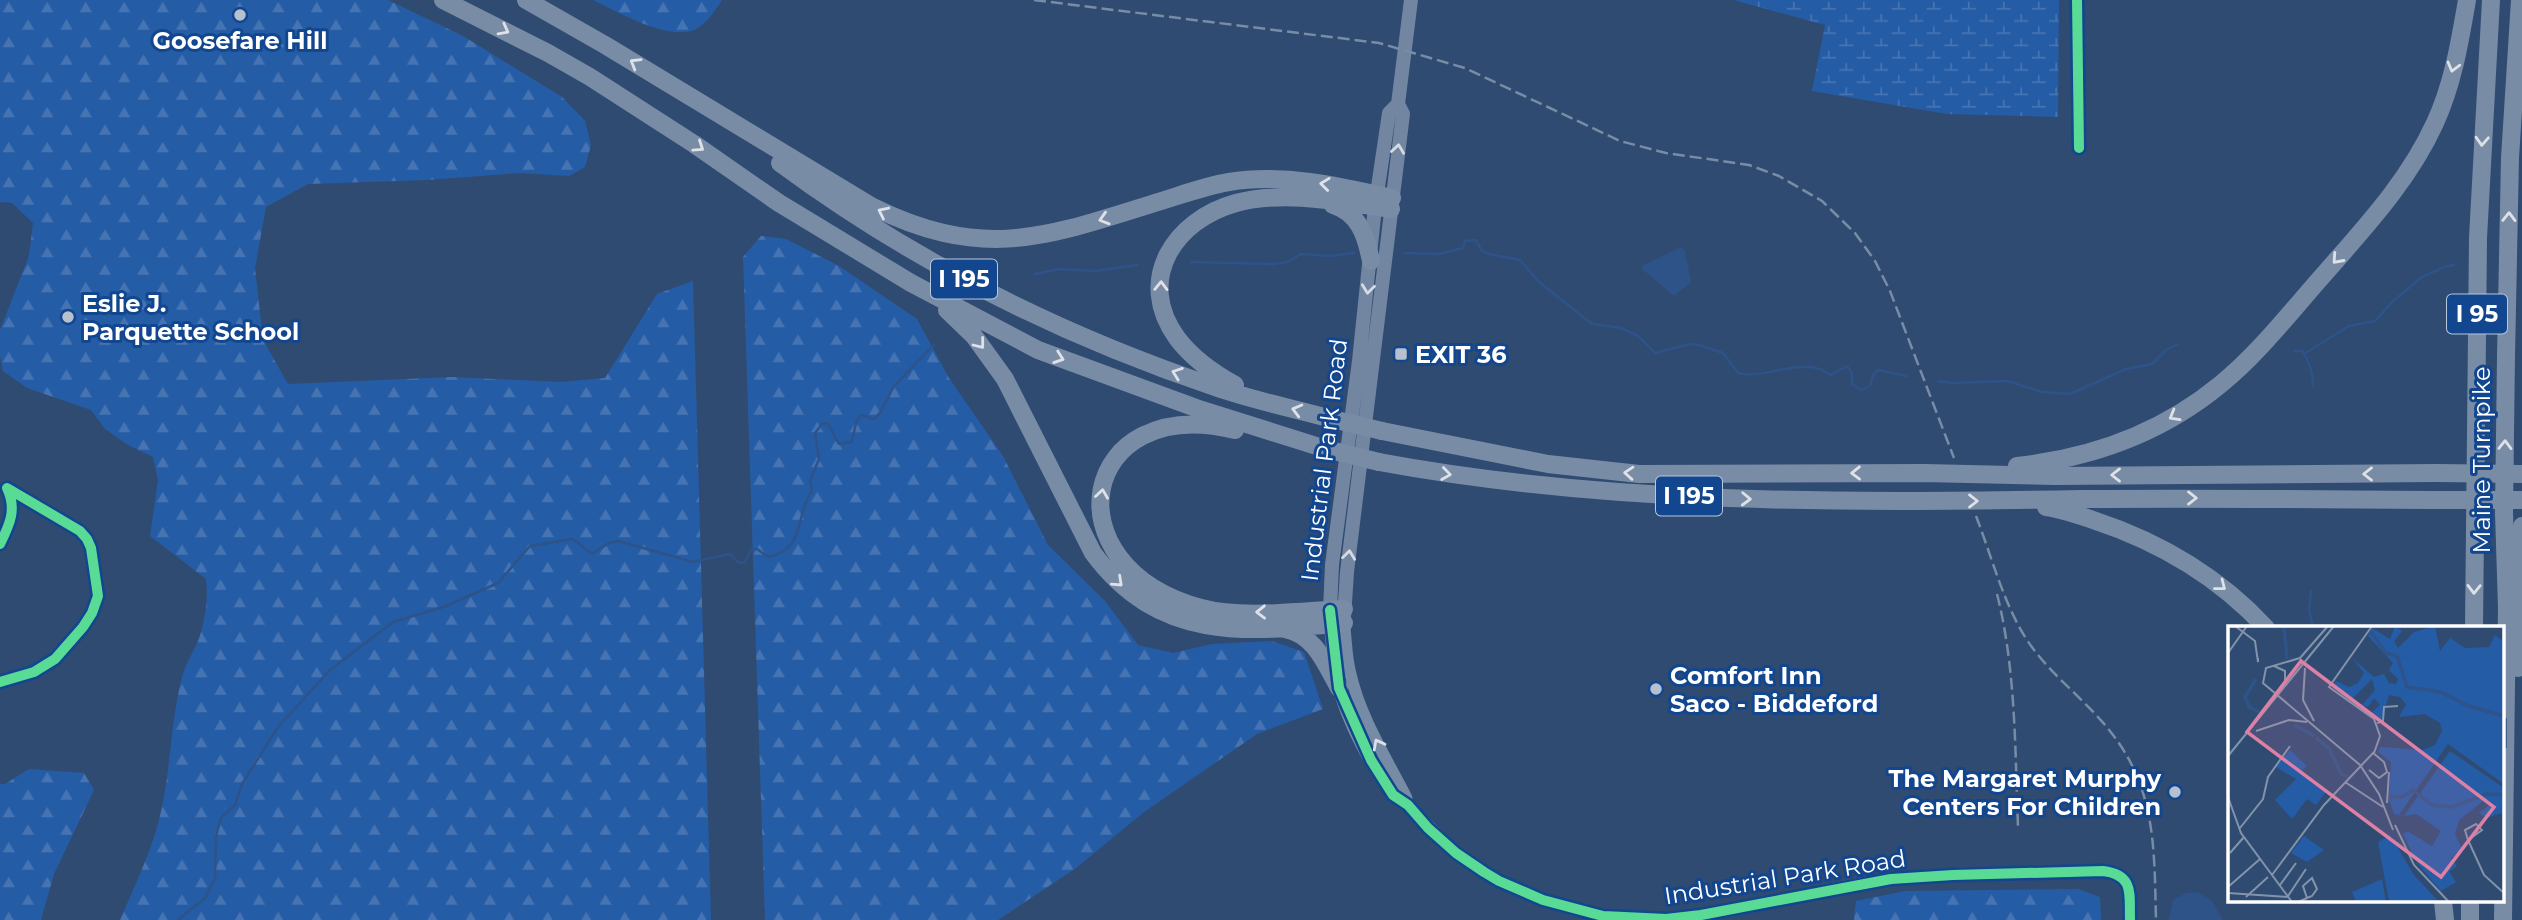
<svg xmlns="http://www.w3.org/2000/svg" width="2522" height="920" font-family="Montserrat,sans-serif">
<defs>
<pattern id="forest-firs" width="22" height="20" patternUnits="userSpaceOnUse" patternTransform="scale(1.75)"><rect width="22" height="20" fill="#255ca6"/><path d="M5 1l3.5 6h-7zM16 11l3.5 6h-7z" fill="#4674b3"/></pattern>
<pattern id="wetland-marsh" width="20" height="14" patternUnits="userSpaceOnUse" patternTransform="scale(1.75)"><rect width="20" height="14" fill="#255ca6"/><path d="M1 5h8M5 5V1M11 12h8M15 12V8" fill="none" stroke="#4674b3"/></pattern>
</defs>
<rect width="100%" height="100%" fill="#2f4b72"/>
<path fill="url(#forest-firs)" d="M0,0H388L463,36L562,97L585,121L591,145L585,167L569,176L519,173L427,180L308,184L266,207L255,268L263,340L288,384L452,377L560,382L605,378L657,294L693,281L711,920H120C134,887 150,855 159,820C171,773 170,724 182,677C186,661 197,648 201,632C206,615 208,596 206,579L150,536L158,481L153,457L128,445L105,429L91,410L27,388L3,371L0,356V330L29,256L33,223L12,203L0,202Z
M593,0H722C714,12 702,31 686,32C657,35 618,12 593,0Z
M761,236L786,239L839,266L917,319L949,378L1003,456L1048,545L1105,601L1138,645L1173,653L1212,644L1272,641L1304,652L1323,709L1257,734L1144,812L1076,868L998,920H765L743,257Z
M29,769L84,773L94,790L54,874L41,920H0V784H5Z
M2078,889L2100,897L2101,920H1854L1856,901L1905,891Z"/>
<path fill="url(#wetland-marsh)" d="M1734,0H2059L2058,117L1947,114L1812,91L1825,25Z"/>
<path fill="#2e5388" d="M1681,247L1685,251L1691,282L1674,296L1642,269V266Z
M2197,892L2212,901L2223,920H2169L2173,900L2186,893Z"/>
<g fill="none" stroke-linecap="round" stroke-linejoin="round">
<path stroke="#2e5388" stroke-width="2.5" d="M1404,253L1439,254L1463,248L1465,241L1476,240L1482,251L1488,254L1520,260L1538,281L1592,324L1621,328L1638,336L1655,353L1690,344L1699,345L1723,353L1738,373C1769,380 1803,354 1831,375L1847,366L1852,373V384L1862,390L1870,386L1873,375L1878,370L1906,376
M1191,262L1273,264L1288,262L1301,254L1330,256L1354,253
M1035,274L1060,269L1095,271L1138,265
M2294,351H2302C2310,362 2313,372 2313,386
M2304,354L2349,326L2375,321L2392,302L2422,277L2444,267L2454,265
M1938,381L1952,383L2007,381L2042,392L2070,394L2126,369L2152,364L2166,350L2178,344
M2311,591L2309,610L2313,628
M178,920L205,898L215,878L216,836L221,818L235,805L242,784L278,727L330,670L393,622L446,606L498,583L530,546L573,539L592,554L609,543L618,541L693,562L730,554L739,563L745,562L751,549H757L768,557C807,549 794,516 812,491L810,481L819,459L815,433L822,424L827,423C834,430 833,437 839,444L851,442C856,433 853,422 861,415L874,419L880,413L894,386L934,345"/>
<path stroke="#768ba6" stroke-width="10" d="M2077,0L2079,148
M0,544C10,524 17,509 7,488L80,531L87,539L91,548L98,596L92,613L83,627L55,659L34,672L0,682"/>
<path stroke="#768ba6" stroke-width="12" d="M1330,617C1331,640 1333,664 1338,686C1348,723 1369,764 1393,794C1398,800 1404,802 1409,807C1425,822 1438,837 1455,851C1510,897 1585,920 1656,919C1736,917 1813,888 1891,879C1961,871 2033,873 2103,871C2135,875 2129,894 2130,920
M1344,623C1346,639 1346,656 1350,672C1360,717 1385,756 1406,797L1408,805"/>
<path stroke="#7286a2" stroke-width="14" d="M1330,610L1332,565L1359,361L1375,207L1389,113L1398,104
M1344,618L1347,572L1403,114L1398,104L1411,0"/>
<path stroke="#798ca5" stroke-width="18" d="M443,0L548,53L590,77L694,144L779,203L911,283L1038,350L1196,408L1326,449
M526,0L605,45L871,206C984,262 1046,237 1158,202C1181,195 1205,186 1229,182C1283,173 1339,186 1392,198
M780,163C911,260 1061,335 1215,387C1252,400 1291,408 1328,418
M1333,205C1359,213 1366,236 1371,261
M947,310L974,336L1005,379L1093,553C1159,642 1245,633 1344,623
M1235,385C1213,373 1192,358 1177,338C1135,280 1174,220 1236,203C1285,190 1341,202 1391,209
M1235,430C1080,392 1046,566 1201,608C1241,619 1302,611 1344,609
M1382,431L1548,464L1639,474L1924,473L2055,476L2436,473
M1379,462C1611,505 1847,503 2083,499C2200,498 2316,499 2433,500
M2017,466C2092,458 2163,432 2221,384C2260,352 2292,310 2326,272C2367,225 2409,180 2435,123C2453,84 2460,41 2467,0
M2046,507C2062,509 2078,515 2093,520C2160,542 2218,576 2266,628
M2474,628L2478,238L2491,0
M1285,629C1315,635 1325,663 1339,688
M2518,668L2522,526
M2443,901L2445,920
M2470,920V901
M2503,920L2507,608L2504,513L2506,356L2510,158L2520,0"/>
<path stroke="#798ca5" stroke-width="2.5" stroke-dasharray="12 5" stroke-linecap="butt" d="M1034,0L1379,43L1465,68L1620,141L1666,153L1749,165L1779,176L1822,201L1855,233L1875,261L1890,291L1954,458
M1976,516C1992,557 2003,603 2027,640C2046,669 2073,690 2096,715C2156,778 2154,839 2156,920
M1997,594C2016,669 2015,750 2018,827"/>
<path stroke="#798ca5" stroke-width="18" d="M1328,418L1382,431
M1326,449L1379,462
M2436,473L2522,474
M2433,500H2522"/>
<defs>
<path id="cycleway" d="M2077,0L2079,148
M0,544C10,524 17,509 7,488L80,531L87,539L91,548L98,596L92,613L83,627L55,659L34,672L0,682
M1330,610L1339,688L1371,760L1393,795L1408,805L1428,828L1456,853L1484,872L1499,881L1543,900L1603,916L1666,919L1701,915L1891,879L1953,875L2103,871C2135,875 2129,894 2130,920"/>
</defs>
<use href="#cycleway" stroke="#12468f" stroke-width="15"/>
<use href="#cycleway" stroke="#5adb95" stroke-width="10"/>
</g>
<defs><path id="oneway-chevron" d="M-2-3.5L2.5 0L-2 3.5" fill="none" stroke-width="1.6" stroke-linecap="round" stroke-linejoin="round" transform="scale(1.75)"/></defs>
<g stroke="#dee2e8">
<use href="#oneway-chevron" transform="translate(504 30) rotate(28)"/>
<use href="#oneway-chevron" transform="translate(635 63) rotate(-149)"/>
<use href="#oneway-chevron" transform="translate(2453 67) rotate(105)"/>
<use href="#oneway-chevron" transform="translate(2482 141) rotate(93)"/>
<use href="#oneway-chevron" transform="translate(699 147) rotate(34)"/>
<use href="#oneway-chevron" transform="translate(1325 184) rotate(-173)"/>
<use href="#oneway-chevron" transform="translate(883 212) rotate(-154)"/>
<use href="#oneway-chevron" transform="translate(2509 217) rotate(-89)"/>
<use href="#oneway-chevron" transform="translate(1104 219) rotate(163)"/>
<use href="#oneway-chevron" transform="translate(2337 259) rotate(132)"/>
<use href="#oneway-chevron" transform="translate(1161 286) rotate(-89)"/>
<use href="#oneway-chevron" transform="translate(980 344) rotate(52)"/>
<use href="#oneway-chevron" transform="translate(1059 358) rotate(19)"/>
<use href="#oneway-chevron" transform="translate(1177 373) rotate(-160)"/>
<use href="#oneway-chevron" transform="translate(1297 410) rotate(-165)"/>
<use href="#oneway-chevron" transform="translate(2174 416) rotate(150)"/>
<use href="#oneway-chevron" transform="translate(2505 445) rotate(-89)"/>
<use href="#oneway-chevron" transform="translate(1629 473) rotate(-176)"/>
<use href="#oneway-chevron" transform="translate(1856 473) rotate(179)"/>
<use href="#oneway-chevron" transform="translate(1446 474) rotate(8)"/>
<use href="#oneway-chevron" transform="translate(2368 474) rotate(180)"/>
<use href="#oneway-chevron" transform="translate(2116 475) rotate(180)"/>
<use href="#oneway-chevron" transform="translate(1102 494) rotate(-82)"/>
<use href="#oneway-chevron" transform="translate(2192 498)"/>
<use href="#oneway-chevron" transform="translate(1746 499) rotate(2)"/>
<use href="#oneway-chevron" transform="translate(1973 501)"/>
<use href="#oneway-chevron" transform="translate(1118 582) rotate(43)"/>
<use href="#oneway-chevron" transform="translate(2221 586) rotate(38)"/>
<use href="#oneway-chevron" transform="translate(2474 589) rotate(91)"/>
<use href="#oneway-chevron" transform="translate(1261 612) rotate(179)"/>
</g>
<g stroke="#d5dbe3">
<use href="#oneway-chevron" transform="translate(1398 149) rotate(-82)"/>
<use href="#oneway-chevron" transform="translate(1368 289) rotate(97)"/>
<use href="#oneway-chevron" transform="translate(1349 555) rotate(-83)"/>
</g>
<use stroke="#dde2e9" href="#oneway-chevron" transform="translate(1378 744) rotate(-118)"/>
<g fill="#b6c0ce" stroke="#12468f" stroke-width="2.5">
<circle cx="240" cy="15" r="7"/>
<circle cx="68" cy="317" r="7"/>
<rect x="1394" y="347" width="14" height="14" rx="3.5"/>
<circle cx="1656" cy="689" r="7"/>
<circle cx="2175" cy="792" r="7"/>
</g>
<g text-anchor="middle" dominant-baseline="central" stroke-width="6" stroke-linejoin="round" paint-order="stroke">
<g fill="#12468f" stroke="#b8c8dd" stroke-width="2">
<rect x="931" y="259.5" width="66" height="39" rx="5"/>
<rect x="2447" y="294.5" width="60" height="39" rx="5"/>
<rect x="1656" y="476.5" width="66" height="39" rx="5"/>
</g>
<g font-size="23" font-weight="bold" fill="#fff">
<text x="964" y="279">I 195</text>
<text x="2477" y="314">I 95</text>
<text x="1689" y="496">I 195</text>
</g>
<g font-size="24" font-weight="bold" fill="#fff" stroke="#12468f" text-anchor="start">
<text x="240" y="40" text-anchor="middle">Goosefare Hill</text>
<text x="82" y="303">Eslie J.<tspan x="82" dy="28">Parquette School</tspan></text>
<text x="1415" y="354">EXIT 36</text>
<text x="1670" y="675">Comfort Inn<tspan x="1670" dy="28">Saco - Biddeford</tspan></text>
<text x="2161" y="778" text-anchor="end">The Margaret Murphy<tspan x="2161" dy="28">Centers For Children</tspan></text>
</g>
<g font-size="24" fill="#fff" stroke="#12468f">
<text transform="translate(1324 460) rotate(-83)">Industrial Park Road</text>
<text transform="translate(2481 460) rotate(-90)">Maine Turnpike</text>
<text transform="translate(1785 877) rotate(-9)">Industrial Park Road</text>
</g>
</g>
<g transform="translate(2228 626)">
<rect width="276" height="276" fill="#2f4b72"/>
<path d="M76,210L96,224L79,236L63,227Z" fill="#255ca6"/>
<path d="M167,0L174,5L166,15L170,22L186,6L207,0L212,25L222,12L237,22L261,21L267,9L276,16V158L220,118L171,189L166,188L161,174L163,136L150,126L152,121L195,124L207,119L214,105L212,97L197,88L171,91L178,78L172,71L161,69L154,93L149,94L143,87L152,79L146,72L140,81L134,79L147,64L144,53L122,75L104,61L108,55L121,61L130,57L136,47L124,32L146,51L156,48L161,57L168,58L170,53L161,44L165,37L140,10L144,2L162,13ZM222,125L276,162V191L273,187L259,192L251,187L264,177L258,173L231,194L227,208L234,223L223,232L229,240L221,246L228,256L213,265L189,237L175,208L179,205L204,220L213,205L188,188L176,190ZM162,209L186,249L211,276H161L150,216ZM154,253L158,276H128L124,266Z" fill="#255ca6"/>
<path d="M62,124L79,140L74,144L84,157L98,166L88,179L79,173L64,193L47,174L68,153L48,141Z" fill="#255ca6"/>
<path fill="none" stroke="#2e5388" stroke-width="3.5" d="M56,0L59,33M143,6L158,27L169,30L179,61L213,66L240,80L277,90M28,53L17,71L21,81L31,86M277,92V122M66,99L86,110M88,112L101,122L113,148L120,151M162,171H174L185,164L204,179L224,181L259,168L277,169"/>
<path fill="none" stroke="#8293aa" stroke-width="2" d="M7,0L27,15L30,36V32M100,0L72,32L38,42L35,57L132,139L151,168L165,204M144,0L101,61L146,93L152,110L146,127M0,27L19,0M46,40L57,45V57M77,42L75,74L86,95M149,97L155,95L156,81L170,80M28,105L61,94L79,96M0,130L106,0M141,144L151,152L159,146L156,136L145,127M117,156L155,181M0,171L13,207L64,276M159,177L161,146M248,198L254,204L240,214L237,204ZM167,199L186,239L221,276M12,202L35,173L40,151L62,120M240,214L256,249L277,268M2,227L16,211M44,249L96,179L146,126M52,259L68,237M0,261L32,233M0,267L61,271M60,270L78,243M18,271L40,251M70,276L79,272L84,270L89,263L84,252L75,260L79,272"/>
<path fill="#dd80a5" fill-opacity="0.15" stroke="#dd80a5" stroke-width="3.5" d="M73,35L266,181L213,251L19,106Z"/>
<rect width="276" height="276" fill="none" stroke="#fff" stroke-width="3.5"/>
</g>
</svg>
